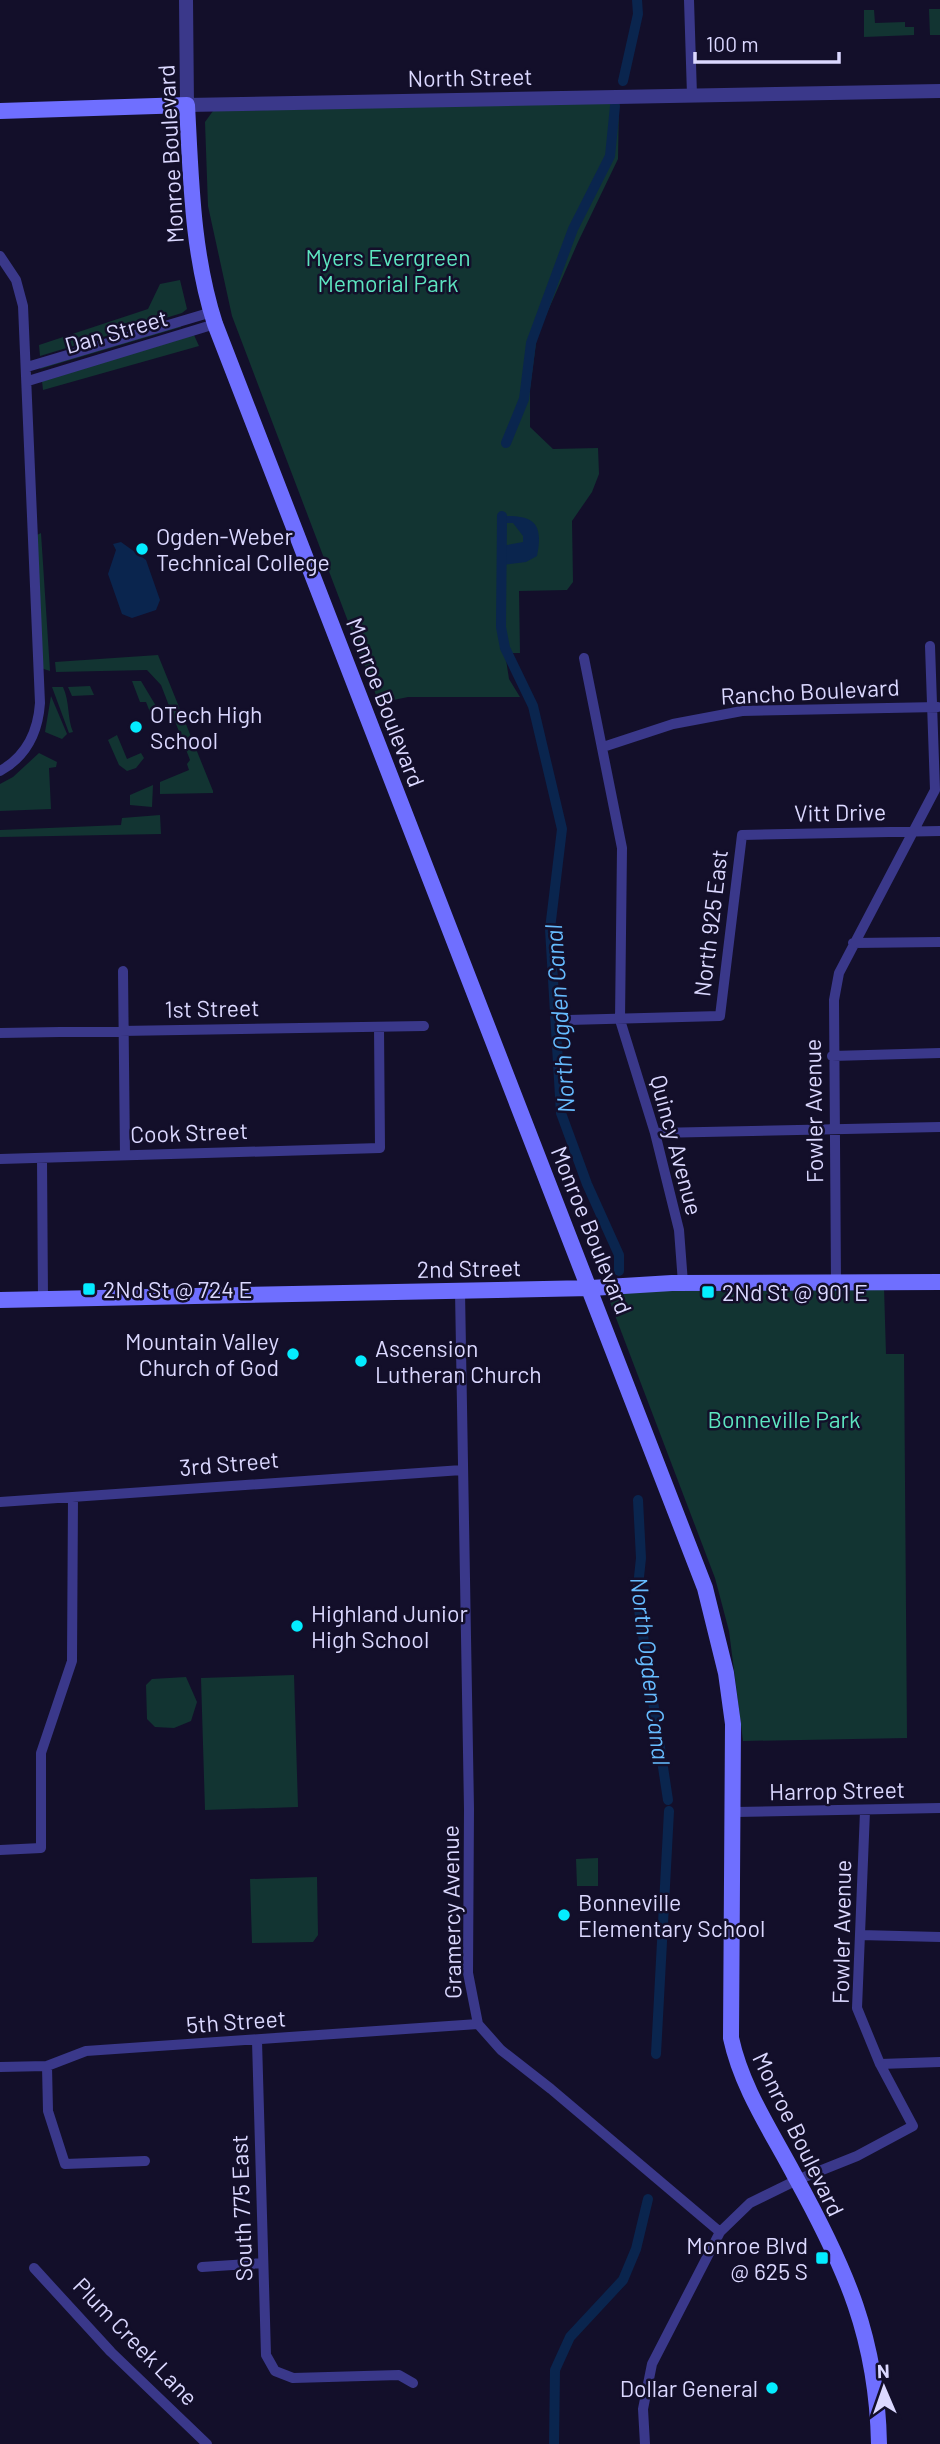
<svg xmlns="http://www.w3.org/2000/svg" width="940" height="2444" font-family="Barlow,sans-serif">
<rect width="100%" height="100%" fill="#130f2a"/>
<path fill="#123432" d="M929,9H940V35H930Z
M864,10H874L875,23L905,22V27H914V35L864,37Z
M619,103L618,159L578,242L537,336L530,389V427L553,449L598,448L599,474L592,492L572,521L573,582L567,590L519,591L520,653H505L509,679L520,697H408L379,703L232,316L208,206L205,122L213,111Z
M180,280L187,309L182,313L40,356L39,345L148,309L160,284Z
M180,324L181,327L40,369L41,367Z
M194,335L199,346L43,390L42,381Z
M41,533L50,671L41,668L37,535Z
M158,655L213,791V793L160,794V782L189,770L187,764L190,760L161,685L147,670L56,672L55,662Z
M132,681H141L156,706L152,717L146,702H140Z
M90,686L94,695L72,696L68,687Z
M52,687H63C70,702 67,718 73,732L69,733Z
M51,696L67,734L62,739L45,732Z
M117,735L127,759L141,753L144,758L136,768L127,771L119,765L108,740Z
M39,753L57,762L56,767L49,768L51,809L0,811V784L13,777Z
M153,785L152,807L130,805V795Z
M160,815L161,834L0,837V830L121,825L122,818Z
M884,1287L886,1354H904L907,1738L743,1741L729,1631L715,1578L605,1289Z
M294,1675L298,1807L205,1810L201,1678Z
M186,1677L197,1702L191,1721L174,1728L155,1727L147,1719L146,1685L152,1679Z
M598,1858V1886H577L576,1859Z
M317,1877L318,1935L313,1942L252,1943L250,1879Z"/>
<path fill="#0a254e" d="M502,516C533,515 544,522 537,556L526,562L502,565V546L523,542V536L513,523H502Z
M121,542L146,560L160,600L156,610L132,618L122,614L108,574L116,550L113,544Z"/>
<g fill="none" stroke-linecap="round" stroke-linejoin="round">
<path stroke="#0a254e" stroke-width="10" d="M623,81L638,14L637,0
M506,443L524,399L531,343L573,229L610,156L615,106
M502,516L501,627L505,648L533,706L562,829L550,929L561,1113L587,1184L619,1255V1271
M638,1500L641,1558L637,1596L668,1800
M656,2054L669,1811
M554,2444L555,2370L570,2337L623,2280L636,2249L648,2199"/>
<path stroke="#3a388a" stroke-width="10" d="M689,0L692,95
M0,256L16,280L23,306L40,703C38,732 27,756 0,771
M27,367L212,312
M28,381L215,324
M584,658L622,848L620,1020L655,1133L679,1230L683,1283
M603,747L673,724L742,711L938,707
M853,943L940,942
M123,971L125,1155
M568,1020L720,1016L742,835L940,831
M0,1033L424,1026
M832,1056L940,1053
M655,1133L940,1127
M0,1159L380,1148L379,1027
M42,1159L43,1299
M836,1283L834,1000L839,973L935,790L930,646
M460,1291L469,1809L468,1973L478,2024L501,2050L551,2089L720,2232
M0,1502L462,1470
M735,1812L940,1808
M0,1850L41,1848V1753L72,1661L73,1497
M860,1935L940,1937
M257,2041L266,2355L275,2371L293,2378L399,2375L413,2383
M880,2064L940,2062
M47,2066L48,2111L65,2164L145,2161
M0,2067L47,2066L86,2051L478,2024
M202,2267L263,2263
M34,2268L111,2352L207,2444
M645,2444L643,2409L652,2364L720,2232L750,2203L797,2180L857,2156L913,2126L880,2064L857,2008L865,1811"/>
<path stroke="#3a388a" stroke-width="14" d="M186,0L187,105L940,91"/>
<path stroke="#6f6fff" stroke-width="16" d="M0,111L187,105C191,179 192,253 215,324L705,1588L726,1673L733,1724L731,2038C742,2089 772,2132 796,2178C846,2269 877,2338 879,2444
M0,1300L591,1288L672,1283L940,1282"/>
</g>
<g fill="#04ecff" stroke="#130f2a" stroke-width="2.5">
<circle cx="142" cy="549" r="7"/>
<circle cx="136" cy="727" r="7"/>
<rect x="82" y="1282" width="14" height="14" rx="3.5"/>
<rect x="701" y="1285" width="14" height="14" rx="3.5"/>
<circle cx="293" cy="1354" r="7"/>
<circle cx="361" cy="1361" r="7"/>
<circle cx="297" cy="1626" r="7"/>
<circle cx="564" cy="1915" r="7"/>
<rect x="815" y="2251" width="14" height="14" rx="3.5"/>
<circle cx="772" cy="2388" r="7"/>
</g>
<g text-anchor="middle" dominant-baseline="central" stroke-width="5" stroke-linejoin="round" paint-order="stroke">
<g font-size="23" fill="#dbd8ff" stroke="#130f2a">
<text transform="translate(470 77) rotate(-1)">North Street</text>
<text transform="translate(170 154) rotate(-93)">Monroe Boulevard</text>
<text transform="translate(116 331) rotate(-16)">Dan Street</text>
<text transform="translate(810 691) rotate(-3)">Rancho Boulevard</text>
<text transform="translate(386 702) rotate(69)">Monroe Boulevard</text>
<text transform="translate(840 812) rotate(-1)">Vitt Drive</text>
<text transform="translate(710 923) rotate(-83)">North 925 East</text>
<text transform="translate(212 1008) rotate(-1)">1st Street</text>
<text transform="translate(813 1111) rotate(-91)">Fowler Avenue</text>
<text transform="translate(189 1132) rotate(-2)">Cook Street</text>
<text transform="translate(677 1145) rotate(75)">Quincy Avenue</text>
<text transform="translate(592 1230) rotate(68)">Monroe Boulevard</text>
<text transform="translate(469 1268) rotate(-1)">2nd Street</text>
<text transform="translate(229 1463) rotate(-5)">3rd Street</text>
<text transform="translate(837 1790) rotate(-1)">Harrop Street</text>
<text transform="translate(451 1912) rotate(-91)">Gramercy Avenue</text>
<text transform="translate(841 1932) rotate(-89)">Fowler Avenue</text>
<text transform="translate(236 2021) rotate(-4)">5th Street</text>
<text transform="translate(799 2134) rotate(64)">Monroe Boulevard</text>
<text transform="translate(241 2208) rotate(-92)">South 775 East</text>
<text transform="translate(136 2341) rotate(46)">Plum Creek Lane</text>
</g>
<g font-size="23" fill="#5de5c0" stroke="#130f2a">
<text x="388" y="257">Myers Evergreen<tspan x="388" dy="26">Memorial Park</tspan></text>
<text x="784" y="1419">Bonneville Park</text>
</g>
<g font-size="23" fill="#dbd8ff" stroke="#130f2a" text-anchor="start">
<text x="156" y="536">Ogden-Weber<tspan x="156" dy="26">Technical College</tspan></text>
<text x="150" y="714">OTech High<tspan x="150" dy="26">School</tspan></text>
<text x="103" y="1289">2Nd St @ 724 E</text>
<text x="722" y="1292">2Nd St @ 901 E</text>
<text x="279" y="1341" text-anchor="end">Mountain Valley<tspan x="279" dy="26">Church of God</tspan></text>
<text x="375" y="1348">Ascension<tspan x="375" dy="26">Lutheran Church</tspan></text>
<text x="311" y="1613">Highland Junior<tspan x="311" dy="26">High School</tspan></text>
<text x="578" y="1902">Bonneville<tspan x="578" dy="26">Elementary School</tspan></text>
<text x="808" y="2245" text-anchor="end">Monroe Blvd<tspan x="808" dy="26">@ 625 S</tspan></text>
<text x="758" y="2388" text-anchor="end">Dollar General</text>
</g>
<g font-size="24" font-style="italic" fill="#66bcff" stroke="#130f2a">
<text transform="translate(559 1019) rotate(-94)">North Ogden Canal</text>
<text transform="translate(651 1671) rotate(83)">North Ogden Canal</text>
</g>
</g>
<g transform="translate(884 2388) rotate(358)" stroke="#130f2a" stroke-width="5" paint-order="stroke">
<path d="M0-5L12 26L0 18L-12 26Z" fill="#dbd8ff"/>
<text y="-10" font-size="19" font-weight="bold" text-anchor="middle" fill="#dbd8ff">N</text>
</g>
<path d="M695 52v10h144v-10" fill="none" stroke="#dbd8ff" stroke-width="3.5"/>
<text x="706" y="52" font-size="21" fill="#dbd8ff" stroke="#130f2a" stroke-width="5" paint-order="stroke">100 m</text>
</svg>
